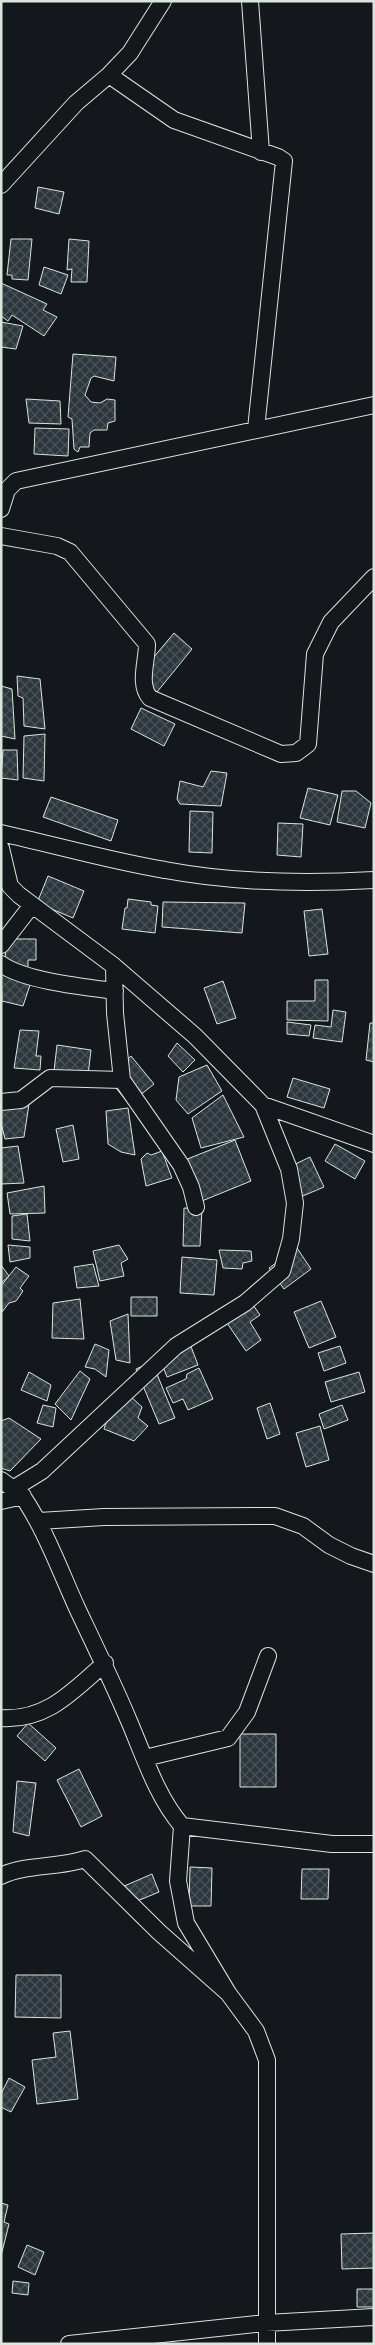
<svg xmlns="http://www.w3.org/2000/svg" width="375" height="2345" font-family="Georgia,serif">
<defs>
<pattern id="building-cross-hatch" width="8" height="8" patternUnits="userSpaceOnUse" patternTransform="scale(1.25)"><rect width="8" height="8" fill="#2c363c"/><path d="M0 0l8 8M0 8l8-8" fill="none" stroke="#4a5358"/></pattern>
</defs>
<rect width="100%" height="100%" fill="#14181c"/>
<path fill="url(#building-cross-hatch)" stroke="#d8e6dc" d="M38,187L64,192L59,214L35,208Z
M11,239H32L28,280L12,279V275H7Z
M69,239L89,241L87,282H71L72,269L67,270Z
M44,267L68,275L61,294L39,285Z
M1,283L47,304L43,310L57,317L44,336L12,315L8,321L1,316Z
M1,322L23,326L16,349L1,347Z
M73,354L116,357L114,381L94,376L91,378L85,395L91,402L100,403L107,399L115,400V421L108,423L107,430H94L90,433L89,447H80L78,452L74,449L72,419L68,417Z
M26,399L60,401L61,424L29,423Z
M35,428L69,429L68,456L34,454Z
M174,633L192,649L157,692L138,676Z
M17,676L40,679L45,729L24,726L23,698L18,696Z
M1,686L12,689L15,739L1,736Z
M141,708L175,724L164,746L131,729Z
M45,734L44,781L23,778L24,736Z
M3,750H17L18,780L1,778Z
M211,771L227,773L221,806L180,804L177,799L180,781L203,787Z
M308,788L338,795L330,825L300,818Z
M342,791H356L371,803L365,828L337,822Z
M51,797L118,820L111,841L43,817Z
M190,811L213,812L212,853L189,852Z
M278,823L303,824L301,857L277,855Z
M48,876L84,891L73,918L37,903Z
M128,899L151,902V905L158,906L155,933L122,929L125,908H127Z
M163,902L245,903L242,933L162,927Z
M322,909L328,954L309,956L304,911Z
M6,939H36V960H28V970L5,963Z
M8,973L32,979L23,1006L2,1001L1,975Z
M315,980H328V1021L287,1020V1001H315Z
M223,981L236,1018L217,1024L204,988Z
M333,1010L346,1012L342,1042L313,1038L315,1025L331,1027Z
M287,1022L311,1025L309,1036L287,1034Z
M370,1023H374V1062L366,1060Z
M20,1030L39,1031L36,1056H41L40,1070L14,1068Z
M177,1043L195,1060L183,1072L168,1056Z
M57,1045L91,1050L88,1075L54,1071Z
M131,1056L154,1084L129,1104L107,1077Z
M207,1065L222,1091L188,1114L176,1100L179,1077Z
M293,1078L330,1089L324,1108L287,1097Z
M223,1095L244,1137L201,1148L192,1118Z
M29,1104L24,1137L5,1139L1,1123V1108Z
M128,1108L135,1155L121,1152L108,1144L106,1111Z
M73,1125L79,1159L63,1162L56,1129Z
M235,1140L251,1181L192,1205L175,1164Z
M335,1144L365,1161L355,1179L325,1161Z
M18,1146L24,1183L1,1184V1148Z
M162,1151L172,1178L146,1186L141,1159L147,1153L151,1155Z
M310,1157L324,1187L298,1198L285,1169Z
M44,1186L45,1213L10,1214L7,1193Z
M184,1208L202,1209L200,1246H183Z
M27,1214L30,1241L12,1239V1216Z
M8,1245L30,1247V1258L10,1262Z
M119,1245L128,1259L121,1263L124,1276L100,1281L93,1251Z
M297,1248L311,1269L284,1289L269,1268Z
M219,1250L251,1251L252,1261L243,1263L242,1269L223,1268Z
M182,1257L217,1260L214,1295L180,1293Z
M93,1264L99,1286L77,1288L74,1267Z
M1,1265L9,1276L1,1283Z
M16,1267L29,1276L20,1288L23,1291L16,1301L9,1303L2,1312L1,1286Z
M131,1297H157V1316H131Z
M80,1299L84,1339L52,1338L53,1303Z
M249,1299L260,1315L250,1322L261,1340L246,1351L223,1317Z
M321,1301L336,1337L309,1348L294,1312Z
M128,1314L130,1363L116,1360L110,1321Z
M95,1344L109,1350L106,1377L95,1369L85,1367Z
M190,1344L198,1365L167,1377L159,1356Z
M340,1346L346,1363L324,1371L318,1353Z
M152,1362L175,1418L159,1424L136,1369Z
M199,1368L213,1399L188,1410L183,1399L173,1403L166,1388L186,1379L187,1374Z
M80,1371L90,1379L71,1420L55,1404Z
M29,1372L51,1385L47,1401L21,1390Z
M359,1372L365,1392L331,1402L325,1382Z
M129,1395L142,1407L138,1418L148,1426L134,1441L104,1429L107,1419Z
M270,1403L280,1434L267,1439L257,1408Z
M43,1405L56,1408L53,1427L37,1423Z
M342,1405L348,1420L324,1429L319,1414Z
M9,1418L41,1439L10,1471L1,1468V1421Z
M320,1426L329,1460L306,1467L296,1433Z
M28,1723L56,1748L45,1761L17,1736Z
M240,1734H276V1787H240Z
M79,1769L102,1816L81,1827L57,1780Z
M17,1781L36,1783L29,1836L13,1832Z
M190,1867L212,1868L211,1906H189Z
M302,1869H329L328,1899H301Z
M152,1874L159,1892L130,1904L115,1890Z
M16,1975H61V2018L15,2017Z
M70,2031L78,2099L37,2104L32,2060L56,2057L53,2033Z
M9,2078L25,2087L11,2112L1,2107V2094Z
M1,2203L8,2205L4,2222L9,2224L1,2256Z
M374,2233V2268L342,2269L341,2234Z
M27,2245L44,2252L35,2275L18,2267Z
M13,2281L29,2283L28,2295L12,2293Z
M357,2289H374V2307H357Z"/>
<g fill="none" stroke-linecap="round" stroke-linejoin="round">
<defs>
<path id="street" d="M250,1L261,152
M109,75L174,120L278,157L284,161L256,429
M1,185L76,103L109,75L130,53L163,1
M1,509L7,490L16,481L374,405
M1,536L57,546L70,552L147,644C147,662 138,684 150,698L281,754L296,753L308,744L315,654L331,622L374,577
M1,833C55,845 110,861 165,870C234,883 304,884 374,880
M1,848L10,886L19,895L114,966L195,1036L263,1105L289,1169L295,1203L291,1239L282,1271L245,1303L176,1346L42,1471L16,1487C43,1523 58,1566 77,1608C95,1646 113,1683 129,1721C144,1756 157,1797 182,1826L178,1881L186,1923L228,1993
M1,945L32,905
M1,964C25,981 84,987 115,991
M114,966L115,1013L122,1080L181,1165L191,1187L196,1207
M1,1102L21,1100L50,1078L122,1080
M263,1105L374,1144
M1,1480L23,1496
M1,1501L23,1496
M39,1521L104,1517L275,1516L303,1526L329,1545L351,1556L374,1564
M1,1718C47,1721 73,1691 105,1663
M145,1758L228,1738L247,1712L268,1656
M182,1826L332,1844H374
M1,1876C24,1864 59,1868 85,1859L159,1932L228,1993L256,2031L267,2060V2344
M69,2344L266,2323L374,2317"/>
</defs>
<use href="#street" stroke="#d8e6dc" stroke-width="18"/>
<use href="#street" stroke="#14181c" stroke-width="16"/>
</g>
<rect width="375" height="2345" fill="none" stroke="#d8e6dc" stroke-width="5"/>
</svg>
